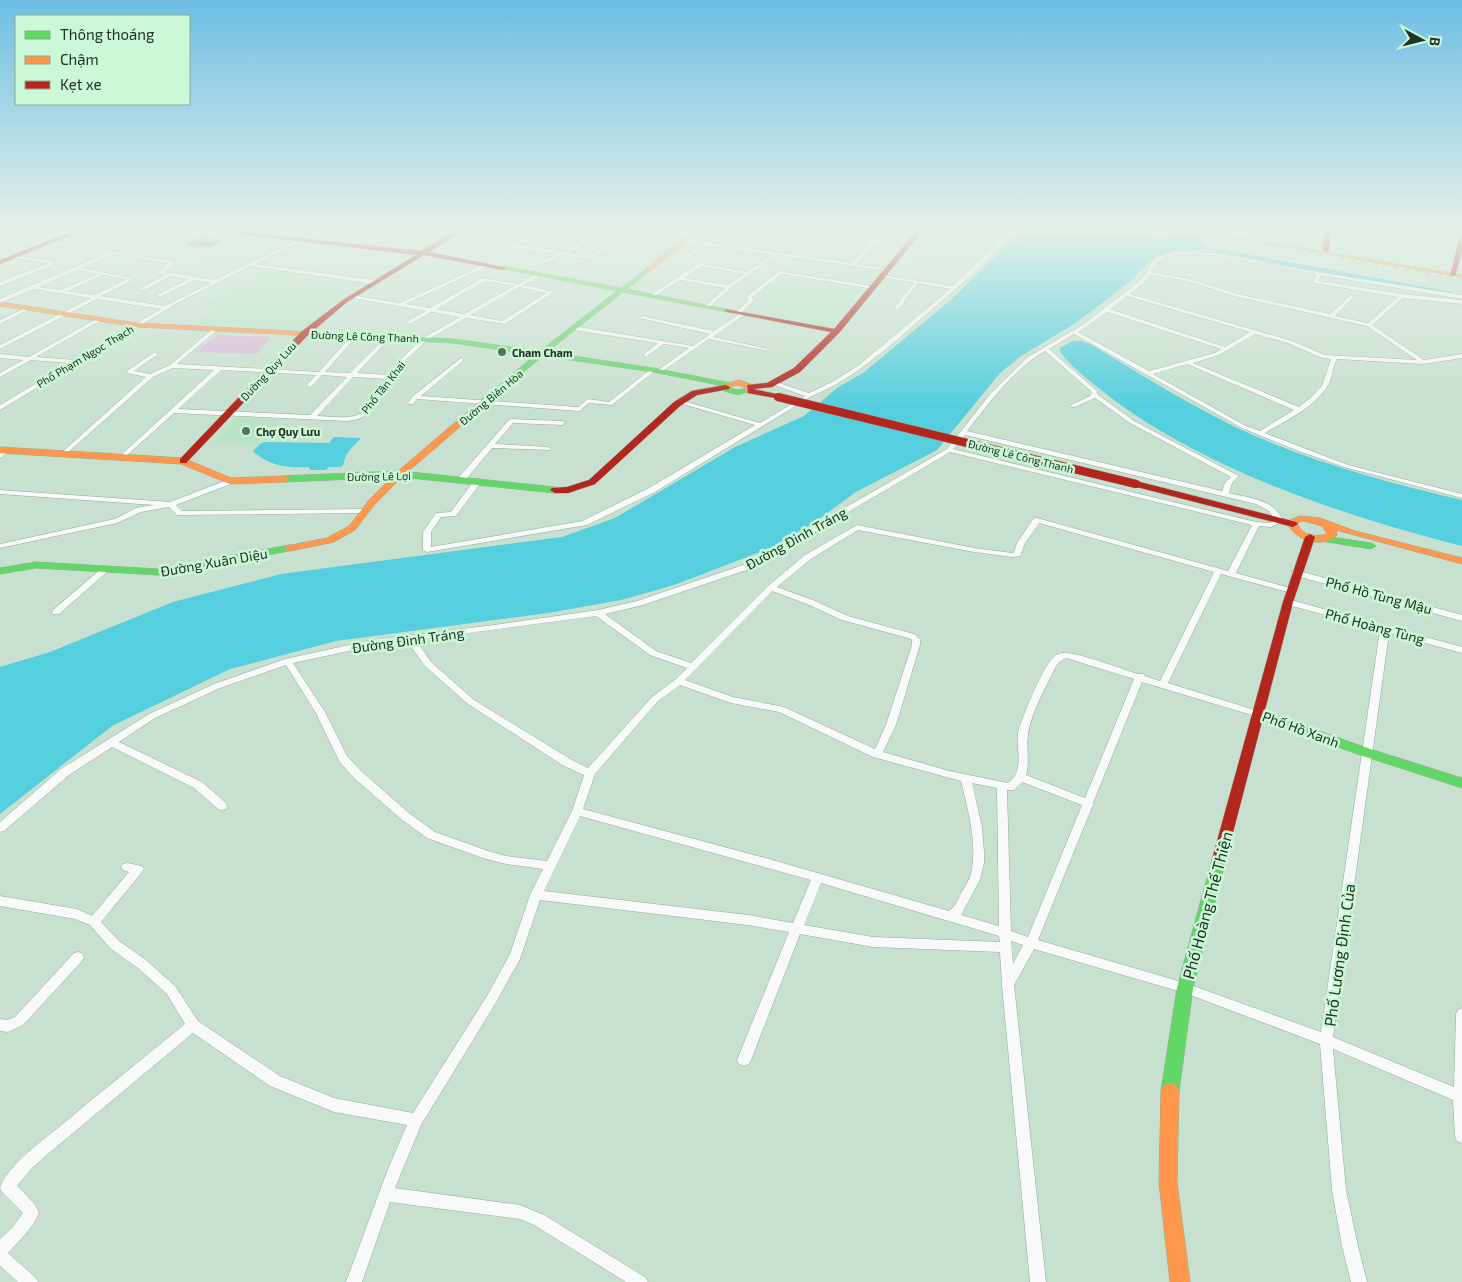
<svg xmlns="http://www.w3.org/2000/svg" width="1462" height="1282" font-family="'Exo 2',sans-serif">
<rect width="100%" height="100%" fill="#c8e0cf"/>
<path fill="#bae2c6" d="M127,228H158L289,242L238,268L218,265L194,277L167,273L203,256L137,248L141,246L96,240Z
M306,228H460L423,249L296,234Z
M563,228L598,230L566,252L522,246L540,236L549,237Z
M942,228H1024L1016,237L1006,235L965,272L909,264L927,238H935Z
M827,263L882,272L829,328L745,310L766,291L755,289L790,264L822,268Z
M270,268L370,283L342,300L305,328L298,330L191,324L219,306L202,303Z
M236,418L279,419L255,445L212,443Z"/>
<path fill="#dcbad7" d="M217,335L271,337L257,354L196,352Z"/>
<path fill="#55cedd" d="M1024,228H1143C1153,241 1175,239 1185,228H1216L1206,239L1201,251L1181,250L1157,256L1128,283L1097,307L1074,324L1021,356L1000,373L937,450L856,492L812,524L768,549L674,585L621,600L548,613L336,641L230,669L112,726L0,814V667L50,652L173,602L281,574L562,537L615,518L735,447L804,416L838,387L863,373L953,298Z
M1073,341H1081L1090,344C1144,376 1198,411 1255,436C1322,465 1392,484 1462,500V546C1344,516 1202,469 1105,393C1090,381 1071,367 1060,352V348Z
M334,437L361,438C354,446 344,453 344,464L341,467H329L326,470H310L309,467C288,468 269,466 253,451L260,444L265,442L329,443Z"/>
<g fill="none" stroke-linecap="round" stroke-linejoin="round">
<path fill="#55cedd" fill-rule="evenodd" d="M1188,240L1203,246L1452,292L1449,294L1296,268L1199,248L1186,243V241Z"/>
</g>
<path fill="#6e8275" d="M199,238L223,240L209,248L184,245Z"/>
<g fill="none" stroke-linecap="round" stroke-linejoin="round">
<defs>
<path id="street" d="M12,228H19L9,231V229Z
M44,228H50L39,232V230Z
M62,228H77L83,230L81,231Z
M260,228H266L253,236L249,235Z
M295,228H301L283,239L279,238Z
M596,228L628,231L852,263L884,228H889L857,264L890,270L888,271L777,255L731,288L707,309L705,308V306L725,288L680,280L654,297L649,296L699,263L747,272L772,255L705,245L689,257L687,256V255L701,244L628,234L591,259L561,255L546,263H544V261L556,254L516,248L508,251L506,250L529,237H531V239L519,245L564,252L600,230ZM605,230L624,233L590,256L569,253ZM702,266L744,274L728,285L684,278Z
M702,228H715L838,247L836,248Z
M770,228H785L849,237L847,238Z
M1014,228H1019C989,261 955,290 921,319C887,348 854,379 812,396L655,492L587,525L427,552L423,550V532L436,513L451,512L475,479H481L482,481L456,516L441,517L431,532V547L582,521L649,488L755,425L679,403V401H683L760,423L805,396L772,384V382H776L809,393L834,381L859,365L950,289L918,283L899,309L897,310L894,308L914,283L883,277L881,276V275L953,286Z
M1430,228L1462,231V233L1432,229Z
M0,237L47,243L49,242L172,261L174,262V263L164,272L215,280L303,237L305,238V239L255,264L374,280L377,282L374,284L250,266L176,304L0,410V405L70,363L31,360L0,377V373L23,360L0,358V354L29,357L96,319H100V321L36,357L75,360L161,309L97,299L0,349V345L91,298L33,289L0,303V299L107,253L49,244L47,245L0,239ZM113,254L168,263L158,273L165,275L141,288V290H145L171,276L189,279L158,294V296H162L195,280L211,283L165,306L101,296L131,281V278L82,268ZM77,270L98,274L61,290L38,287ZM103,275L127,279L95,295L67,291Z
M1181,252L1215,253L1286,267L1462,295V299L1321,275L1319,281L1402,294L1462,300V304L1403,298L1372,325L1424,360L1462,354V358L1423,364L1337,359C1332,368 1333,377 1328,385C1315,408 1286,420 1265,433L1348,465L1462,494V498L1344,467L1296,450L1242,428L1074,334L1049,349L1097,391V394L1134,421L1237,475L1239,476L1232,483L1229,493C1248,498 1275,499 1283,521L1271,527L1259,526L1236,573L1294,589L1295,591L1291,593L1221,574L1168,683L1261,712L1263,714L1261,716H1255L1142,682L1093,803L1094,804L1092,807L1038,940L1185,983L1321,1032L1380,630L1285,604L1284,602L1288,599L1291,600L1462,647V653L1389,633L1333,1037L1454,1087L1456,1014L1458,1010L1462,1008V1143L1457,1141L1455,1136L1453,1100L1333,1049L1346,1190L1358,1246L1367,1282H1351L1342,1246L1332,1190L1320,1044L1185,993L1034,949L1014,985L1046,1282H1030L1002,985L1000,952L873,947L800,934L751,1060L749,1064L744,1066L739,1064L737,1060L789,932L748,925L540,900L520,959L495,1004L421,1125L395,1188L520,1205L544,1215L645,1277L648,1282H626L534,1225L520,1219L390,1202L362,1282H346L388,1169L407,1125L334,1112L270,1086L193,1033L49,1153L33,1167L17,1186C25,1194 35,1202 39,1213C33,1228 19,1241 8,1253L35,1277L38,1282H18L0,1266V1239L12,1228L23,1213L2,1192L0,1188C7,1165 46,1138 64,1123C104,1089 145,1057 185,1024L167,994L138,968L111,949L90,925L75,919L0,906V896L77,909L92,916L129,872L123,870L121,867L123,864L127,863L142,866L144,869L142,872L101,922L119,941L146,960L175,986L198,1021L280,1076L334,1098L413,1113L487,996L510,954L530,895L543,869L506,864L483,858L427,838L401,819L353,777L339,761L316,713L286,665L220,688L155,718L119,742L202,782L226,803L227,806L226,809L222,810L218,809L194,788L112,747L69,775L4,831L0,832V822L61,769L149,714L214,684L285,659L372,640L494,625L598,610L637,601L749,563L947,449L991,393L1028,357L1084,324L1142,279C1155,258 1154,255 1181,252ZM1181,254L1215,255L1316,274L1314,283L1398,297L1368,323L1335,316L1353,298V296L1351,295L1330,314L1237,294L1189,279L1151,272C1161,257 1164,257 1181,254ZM1150,275L1188,281L1234,296L1367,326L1417,360L1325,355L1292,341L1130,294L1146,281ZM1127,296L1250,332L1225,347L1110,309ZM1107,312L1221,349L1215,353L1149,371L1078,332ZM1255,334L1288,343L1322,358L1331,359L1322,386L1309,399L1299,407L1193,363L1219,355ZM1045,351L1092,392L1090,396L1071,405V407H1075L1095,398L1130,423L1231,477L1225,483L1222,491L967,431C990,402 1013,370 1045,351ZM1187,364L1294,410L1260,431L1246,426L1153,374ZM965,435L1256,504L1269,511L1275,520L1270,523L1256,522L953,449ZM950,452L1252,525L1228,571L1037,518H1034L1017,543L1014,552L1012,553L974,548L857,525L805,555L768,586L691,663L656,651L605,614L643,605L755,567ZM1039,523L1214,572L1160,681L1145,676L1143,674H1137C1125,670 1073,651 1064,653C1059,653 1054,656 1051,660C1042,670 1021,719 1018,733C1016,750 1025,771 1008,783L949,771L883,752L896,725L920,645V639L914,634L848,616L813,600L777,587L811,559L858,530L974,552L1012,557L1020,556L1025,543ZM772,591L807,604L842,620L908,638L912,640V645L886,725L875,749L784,707L733,697L685,680ZM596,616L650,655L687,668L676,679L652,697L588,768L572,760L474,700L431,662L416,640ZM407,641L425,666L468,704L564,766L584,775L572,811L547,861L506,856L488,851L435,832L409,813L361,771L347,756L325,712L293,663L372,646ZM1066,658L1134,679L1085,798L1026,775C1030,762 1026,749 1028,735C1030,716 1046,686 1055,668L1059,662ZM680,685L731,703L779,712L873,757L961,781C968,811 978,843 971,874C969,881 965,886 962,892C958,899 956,906 949,911L769,859L583,809L595,774L658,701ZM1022,782L1082,805L1028,937L1011,931L1007,790H1014ZM972,783L997,788L999,926L961,915L980,880L984,863V852L982,827ZM580,816L811,880L793,923L748,915L544,891ZM821,883L999,936L1000,942L873,937L804,925ZM1011,941L1023,945L1013,964Z
M0,254L53,261L55,262L53,265L0,286V282L49,263L0,256Z
M488,263H490V265L406,304L430,308L482,278L518,284L539,273H541V275L523,285L554,292L505,324L466,318L427,340L406,360L368,414L358,419L348,421L174,413L124,458H120V456L214,370L173,368L153,377L65,455L63,456L60,454L146,377L127,373V371L155,352L157,353V355L134,371L150,374L170,365L214,328L217,330L216,331L177,364L319,372L353,334L355,333L358,335L357,336L325,372L350,373L388,335L391,337L390,338L357,373L390,375L402,358L423,338L460,317L432,312L410,324L407,322L408,321L426,311L353,298L351,297V295L400,303ZM485,281L514,286L464,314L436,309ZM519,287L546,293L502,321L470,315ZM221,370L316,375L307,385L310,387L312,386L322,375L347,377L310,415L178,409ZM353,377L387,379C381,387 371,405 364,411C353,421 331,416 317,416Z
M779,271L877,287L874,289L782,274L752,297L754,301L742,312L744,313V315L713,337L769,349V351L709,339L660,373L658,372V370L689,348L664,344L646,357L644,356V354L658,343L573,330L570,328L573,326L693,346L710,334L639,318L642,316L714,331L738,315L735,313L736,312L748,301L747,296Z
M27,307L32,308L0,324V320Z
M461,358L463,359V361L421,396L578,407L588,399L609,402L651,369L656,370L612,405L589,403L579,411L417,399L413,404H409L408,403L413,396Z
M511,419L562,421L565,423L562,425L513,423L495,444L548,447L551,449L550,450L492,448L464,482H458V478L509,420Z
M6,448L9,450L2,457L0,458V452Z
M230,479H233V483L176,505L182,511L365,509L369,511L365,513L180,515H177L169,507L141,512L117,523L0,548V544L115,519L136,508L154,505L0,494V490L170,502Z
M102,568H105L109,570L59,614H53L52,612L53,610Z
M1293,571H1299L1462,615V621L1293,575L1292,573Z
M78,952L82,953L84,957L82,961L23,1025L8,1032L0,1031V1019L7,1020L15,1017L74,953Z"/>
<path id="fast" d="M504,266L621,288L646,269H650V271L627,289L730,310L727,312L623,292L547,352L653,368L731,383V388L738,390L749,388L753,390L738,395L724,391V386L653,372L543,356L487,402H484V398L535,355L453,343L373,339L369,337L373,335L453,339L540,351L617,291L502,269L501,268Z
M400,471L555,487L560,490L555,493L400,477L285,482L280,479L285,476Z
M1324,536L1371,543L1376,546L1371,549L1321,541L1319,539L1321,537Z
M290,545L294,546L295,548L294,550L158,575L36,568L0,574V568L36,562L158,569Z
M1258,710L1373,750L1462,778V788L1363,756L1254,717L1252,714L1254,711Z
M1218,857L1223,859L1225,863L1193,988L1179,1091L1176,1097L1170,1099L1164,1097L1161,1091L1177,988L1211,863L1213,859Z"/>
<path id="slow" d="M696,228H703L650,271H646V269Z
M888,228H910L923,231L920,233Z
M1168,228H1182L1462,275V279Z
M0,302L137,323L373,335L377,337L373,339L137,327L0,306Z
M739,380L753,385L752,392H746V388L738,385L728,387L724,385Z
M484,398L491,400L403,476L375,504L355,530L334,542L290,551L286,550L285,548L286,546L327,538L349,526L369,500L397,472Z
M0,447L183,458L231,478L285,476L290,479L285,482L230,484L181,464L0,453Z
M1300,516L1320,518L1355,531L1462,558V564L1336,530L1337,535C1322,549 1294,541 1287,522ZM1304,521L1322,526L1327,534C1315,537 1302,536 1297,523Z
M1170,1083L1176,1085L1179,1091L1177,1182L1190,1282H1170L1159,1182L1161,1091L1164,1085Z"/>
<path id="jam" d="M80,228H89L0,264V260Z
M185,228H206L421,251L460,228H467L429,252L507,268L504,270L424,255L347,302L307,336L186,463H180V459L301,332L343,300L416,255Z
M919,228H925L839,333L800,372L772,387L753,389L781,395V399L748,393L747,385L767,383L794,368L831,332L727,312L725,311V309L834,329Z
M1324,228H1330L1329,250L1326,252L1323,250Z
M1462,237V250L1455,276L1450,277L1459,239Z
M726,385L730,387L729,389L697,395L680,406L595,484L568,493H555L550,490L552,488L567,487L589,480L674,402L692,391Z
M1136,481L1296,522L1298,524L1293,527L1133,486L1131,484Z
M1310,534L1315,537L1293,602L1225,863L1223,867L1218,869L1213,867L1211,863L1283,602L1305,537Z"/>
</defs>
<use href="#street" stroke="#96a99c" stroke-width="1"/>
<use href="#fast" stroke="#96a99c" stroke-width="1"/>
<use href="#slow" stroke="#96a99c" stroke-width="1"/>
<use href="#jam" stroke="#96a99c" stroke-width="1"/>
<use href="#street" fill="#f7faf8" fill-rule="evenodd"/>
<use href="#fast" fill="#63d668" fill-rule="evenodd"/>
<use href="#slow" fill="#ff974d" fill-rule="evenodd"/>
<use href="#jam" fill="#b3261e" fill-rule="evenodd"/>
<defs>
<path id="rail" d="M1160,228L1462,279"/>
</defs>
<use href="#rail" stroke="#bdc4bf" stroke-width="3"/>
<use href="#rail" stroke="#cbf9d7" stroke-width="2" stroke-dasharray="5.5" stroke-linecap="butt"/>
<defs>
<path id="jam-bridge" d="M778,397L1136,484"/>
</defs>
<use href="#jam-bridge" stroke="#96a99c" stroke-width="9" stroke-linecap="butt"/>
<use href="#jam-bridge" stroke="#b3261e" stroke-width="8"/>
</g>
<linearGradient id="sky" x2="0" y2="1"><stop stop-color="#6dbee4"/><stop offset="0.56" stop-color="#e6f1e9"/><stop offset="1" stop-color="#e6f1e9" stop-opacity="0"/></linearGradient>
<rect width="1462" height="408" fill="url(#sky)"/>
<g fill="#5b7061" stroke="#cbf9d7" stroke-width="2">
<circle cx="502" cy="352" r="5"/>
<circle cx="246" cy="431" r="5"/>
</g>
<g text-anchor="middle" dominant-baseline="central" stroke-width="5" stroke-linejoin="round" paint-order="stroke">
<g font-size="11" fill="#213326" stroke="#cbf9d7">
<text transform="translate(365 336) rotate(2)">Đường Lê Công Thanh</text>
<text transform="translate(85 356) rotate(-31)">Phố Phạm Ngọc Thạch</text>
<text transform="translate(268 371) rotate(-47)">Đường Quy Lưu</text>
<text transform="translate(383 387) rotate(-52)">Phố Tân Khai</text>
<text transform="translate(491 397) rotate(-40)">Đường Biên Hòa</text>
<text transform="translate(1021 456) rotate(14)">Đường Lê Công Thanh</text>
<text transform="translate(379 476) rotate(-1)">Đường Lê Lợi</text>
</g>
<g font-size="11" font-weight="bold" fill="#213326" stroke="#cbf9d7" text-anchor="start">
<text x="512" y="352">Cham Cham</text>
<text x="256" y="431">Chợ Quy Lưu</text>
</g>
<g font-size="14" fill="#213326" stroke="#cbf9d7">
<text transform="translate(796 538) rotate(-29)">Đường Đinh Tráng</text>
<text transform="translate(214 562) rotate(-10)">Đường Xuân Diệu</text>
<text transform="translate(1379 595) rotate(15)">Phố Hồ Tùng Mậu</text>
<text transform="translate(1375 626) rotate(15)">Phố Hoàng Tùng</text>
<text transform="translate(408 640) rotate(-8)">Đường Đinh Tráng</text>
<text transform="translate(1301 729) rotate(20)">Phố Hồ Xanh</text>
</g>
<g font-size="16" fill="#213326" stroke="#cbf9d7">
<text transform="translate(1207 905) rotate(-75)">Phố Hoàng Thế Thiện</text>
<text transform="translate(1339 955) rotate(-82)">Phố Lương Định Của</text>
</g>
</g>
<rect x="15" y="15" width="175" height="90" fill="#cbf9d7" stroke="#87aa90"/>
<rect x="25" y="31" width="25" height="8" fill="#63d668" stroke="#87aa90"/>
<text x="60" y="40" font-size="15" fill="#213326">Thông thoáng</text>
<rect x="25" y="56" width="25" height="8" fill="#ff974d" stroke="#87aa90"/>
<text x="60" y="65" font-size="15" fill="#213326">Chậm</text>
<rect x="25" y="81" width="25" height="8" fill="#b3261e" stroke="#87aa90"/>
<text x="60" y="90" font-size="15" fill="#213326">Kẹt xe</text>
<g transform="translate(1422 40) rotate(97)" stroke="#cbf9d7" stroke-width="4" paint-order="stroke">
<path d="M0-4L9 19L0 12L-9 19Z" fill="#213326"/>
<text y="-8" font-size="14" font-weight="bold" text-anchor="middle" fill="#213326">B</text>
</g>
</svg>
